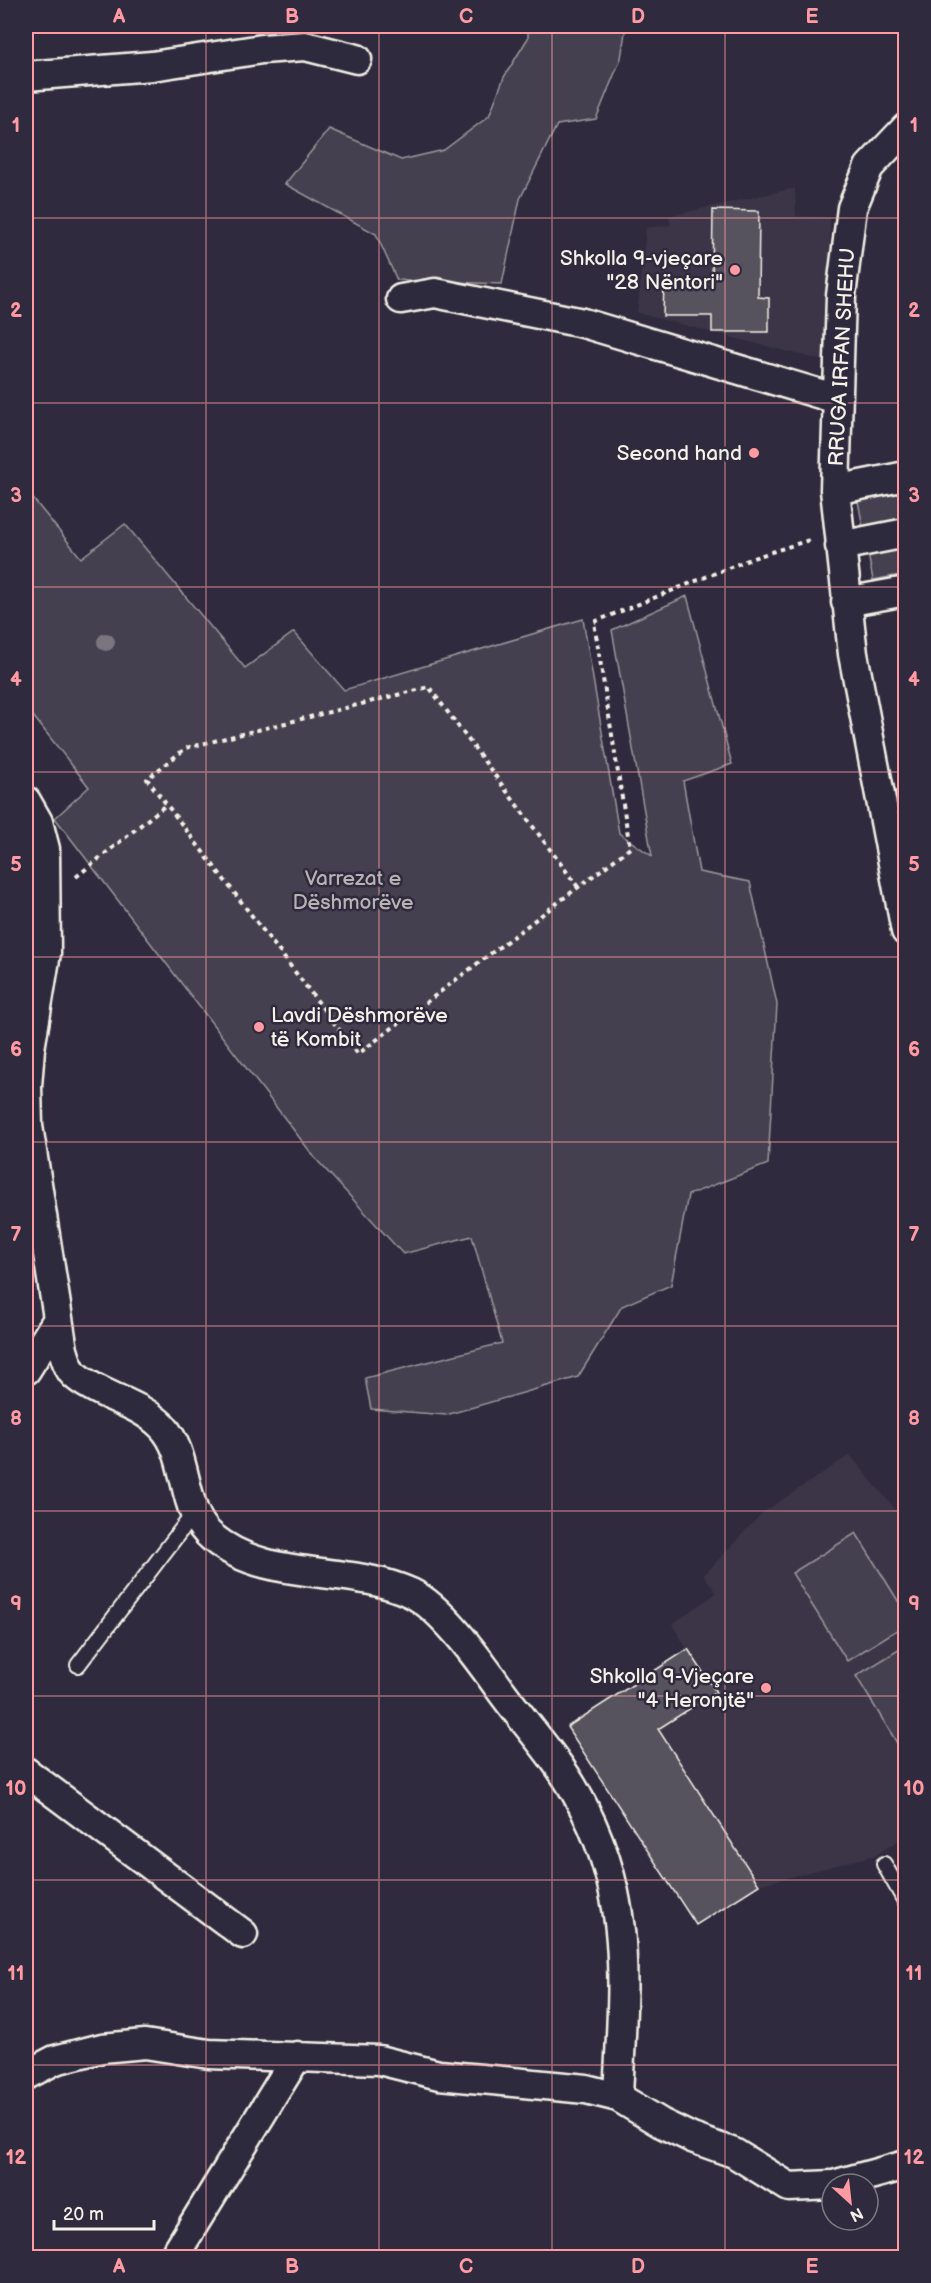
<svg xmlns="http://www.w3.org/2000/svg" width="931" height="2283" font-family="'Balsamiq Sans',sans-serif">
<rect width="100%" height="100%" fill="#2f2a3d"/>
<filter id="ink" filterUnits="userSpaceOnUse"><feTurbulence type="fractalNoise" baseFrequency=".0167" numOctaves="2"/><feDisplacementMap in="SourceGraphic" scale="12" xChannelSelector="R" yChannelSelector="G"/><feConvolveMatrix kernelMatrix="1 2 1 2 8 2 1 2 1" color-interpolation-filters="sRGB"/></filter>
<g filter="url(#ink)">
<path fill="#3b3647" d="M795,188L796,216L830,217L828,362L637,313L646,228L670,225L669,216Z
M850,1455L905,1521V1836L876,1855L759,1885L696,1925L567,1727L687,1649L672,1624L716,1593L704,1575L762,1513Z"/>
<path fill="#454050" stroke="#9c989c" stroke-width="1.5" d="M528,26H626L621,58L596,119L557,125L520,199L502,284L397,280L376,234L285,184L329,129L401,160L444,150L489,116L504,77L528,38Z
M905,491V574L873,580L858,501Z
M30,495L81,558L125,524L245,668L294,632L344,690L583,619L619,833L652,856L612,630L687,596L732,764L683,781L699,872L750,882L777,1004L768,1164L688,1195L671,1285L622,1306L578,1377L446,1415L371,1409L365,1378L502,1343L472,1236L403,1254L315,1158L55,818L89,787L26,707V499Z
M856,1533L905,1612V1625L847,1661L792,1573Z
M905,1646V1756L856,1676Z"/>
<path fill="#56525f" stroke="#f4f1e8" stroke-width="1.5" d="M713,210L759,211L758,297L769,298V332H712V316H663L664,283L712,284Z
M688,1649L716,1692L658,1729L759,1885L696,1925L567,1727Z"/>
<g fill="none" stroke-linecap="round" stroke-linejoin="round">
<defs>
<path id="lane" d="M78,1665L194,1513
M884,1864L906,1903"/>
<path id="street" d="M26,76L152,66L262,49L305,46L357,59
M906,128L869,167L852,208L841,296L835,490L853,654L906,931
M401,299L435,293L583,323L837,399
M835,490L906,476
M840,546L906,533
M846,602L906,591
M26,801L38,822L45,849L46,953L30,1049L27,1086L28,1126L63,1350C66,1359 68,1370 77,1377C102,1397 138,1402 162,1426C191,1456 179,1511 213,1538C268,1583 349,1564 411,1593C443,1608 481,1663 502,1692C526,1725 556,1757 576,1793C635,1898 623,1982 618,2097
M26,1370L58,1319
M26,1772L243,1934
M26,2075L55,2060L102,2048L145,2044L209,2054L379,2060L439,2075L586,2089L618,2097L661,2123L692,2138L734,2153L789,2187L832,2185
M837,2184L906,2165
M173,2258L297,2056"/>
</defs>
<use href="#lane" stroke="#f4f1e8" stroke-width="18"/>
<use href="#street" stroke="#f4f1e8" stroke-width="33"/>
<path stroke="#f4f1e8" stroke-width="4" stroke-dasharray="4.5 4.5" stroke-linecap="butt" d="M76,877L167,804
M578,887L429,687L186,748L147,779L358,1054L630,848L594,622L753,558L809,540"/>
<use href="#lane" stroke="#2f2a3d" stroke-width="14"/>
<use href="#street" stroke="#2f2a3d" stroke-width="28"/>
</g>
<circle fill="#7a757e" cx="106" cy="642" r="9"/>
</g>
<path fill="none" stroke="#ff9aa2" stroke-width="1.5" stroke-opacity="0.55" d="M206,26V2258M379,26V2258M552,26V2258M725,26V2258M26,218H906M26,403H906M26,587H906M26,772H906M26,957H906M26,1142H906M26,1326H906M26,1511H906M26,1696H906M26,1880H906M26,2065H906"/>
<g fill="#ff9aa2" stroke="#2f2a3d" stroke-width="2">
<circle cx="735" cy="270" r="6"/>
<circle cx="754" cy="453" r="6"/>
<circle cx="259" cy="1027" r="6"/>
<circle cx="766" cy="1688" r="6"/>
</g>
<g text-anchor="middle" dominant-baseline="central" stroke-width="5" stroke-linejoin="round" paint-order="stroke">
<g font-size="21" fill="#f4f1e8" stroke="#2f2a3d" text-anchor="end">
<text x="723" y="258">Shkolla 9-vjeçare<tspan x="723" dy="24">"28 Nëntori"</tspan></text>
<text x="742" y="453">Second hand</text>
<text x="271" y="1015" text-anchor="start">Lavdi Dëshmorëve<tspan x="271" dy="24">të Kombit</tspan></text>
<text x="754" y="1676">Shkolla 9-Vjeçare<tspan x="754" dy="24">"4 Heronjtë"</tspan></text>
</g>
<g font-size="21" fill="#f4f1e8" stroke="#2f2a3d">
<text transform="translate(842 357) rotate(-87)">RRUGA IRFAN SHEHU</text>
</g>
<g font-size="21" fill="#b7b3b3" stroke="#2f2a3d">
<text x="353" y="878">Varrezat e<tspan x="353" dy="24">Dëshmorëve</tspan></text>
</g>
</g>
<rect width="931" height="2283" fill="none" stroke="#2f2a3d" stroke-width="66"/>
<g transform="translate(850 2202) rotate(153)"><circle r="28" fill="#2f2a3d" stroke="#7e7a81" stroke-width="1.5"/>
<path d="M0-4.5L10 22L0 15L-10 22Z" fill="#ff9aa2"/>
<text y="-9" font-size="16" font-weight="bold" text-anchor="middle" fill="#f4f1e8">N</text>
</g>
<path d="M54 2220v9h100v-9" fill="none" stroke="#f4f1e8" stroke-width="3"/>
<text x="63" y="2220" font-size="18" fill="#f4f1e8" stroke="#2f2a3d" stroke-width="4.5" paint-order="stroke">20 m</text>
<rect x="33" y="33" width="865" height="2217" fill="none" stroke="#ff9aa2" stroke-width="2"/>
<g font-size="20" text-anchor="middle" font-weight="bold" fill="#ff9aa2">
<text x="119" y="23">A</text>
<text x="292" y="23">B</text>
<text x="466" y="23">C</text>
<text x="638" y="23">D</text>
<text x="812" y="23">E</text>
<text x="16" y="132">1</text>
<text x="914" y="132">1</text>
<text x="16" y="317">2</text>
<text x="914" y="317">2</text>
<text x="16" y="502">3</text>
<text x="914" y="502">3</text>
<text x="16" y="686">4</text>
<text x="914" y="686">4</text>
<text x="16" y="871">5</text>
<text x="914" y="871">5</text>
<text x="16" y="1056">6</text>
<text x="914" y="1056">6</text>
<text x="16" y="1241">7</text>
<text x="914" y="1241">7</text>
<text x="16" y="1425">8</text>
<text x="914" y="1425">8</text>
<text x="16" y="1610">9</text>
<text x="914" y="1610">9</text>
<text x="16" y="1795">10</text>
<text x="914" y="1795">10</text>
<text x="16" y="1980">11</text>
<text x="914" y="1980">11</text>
<text x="16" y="2164">12</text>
<text x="914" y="2164">12</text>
<text x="119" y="2273">A</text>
<text x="292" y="2273">B</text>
<text x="466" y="2273">C</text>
<text x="638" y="2273">D</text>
<text x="812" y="2273">E</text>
</g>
</svg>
